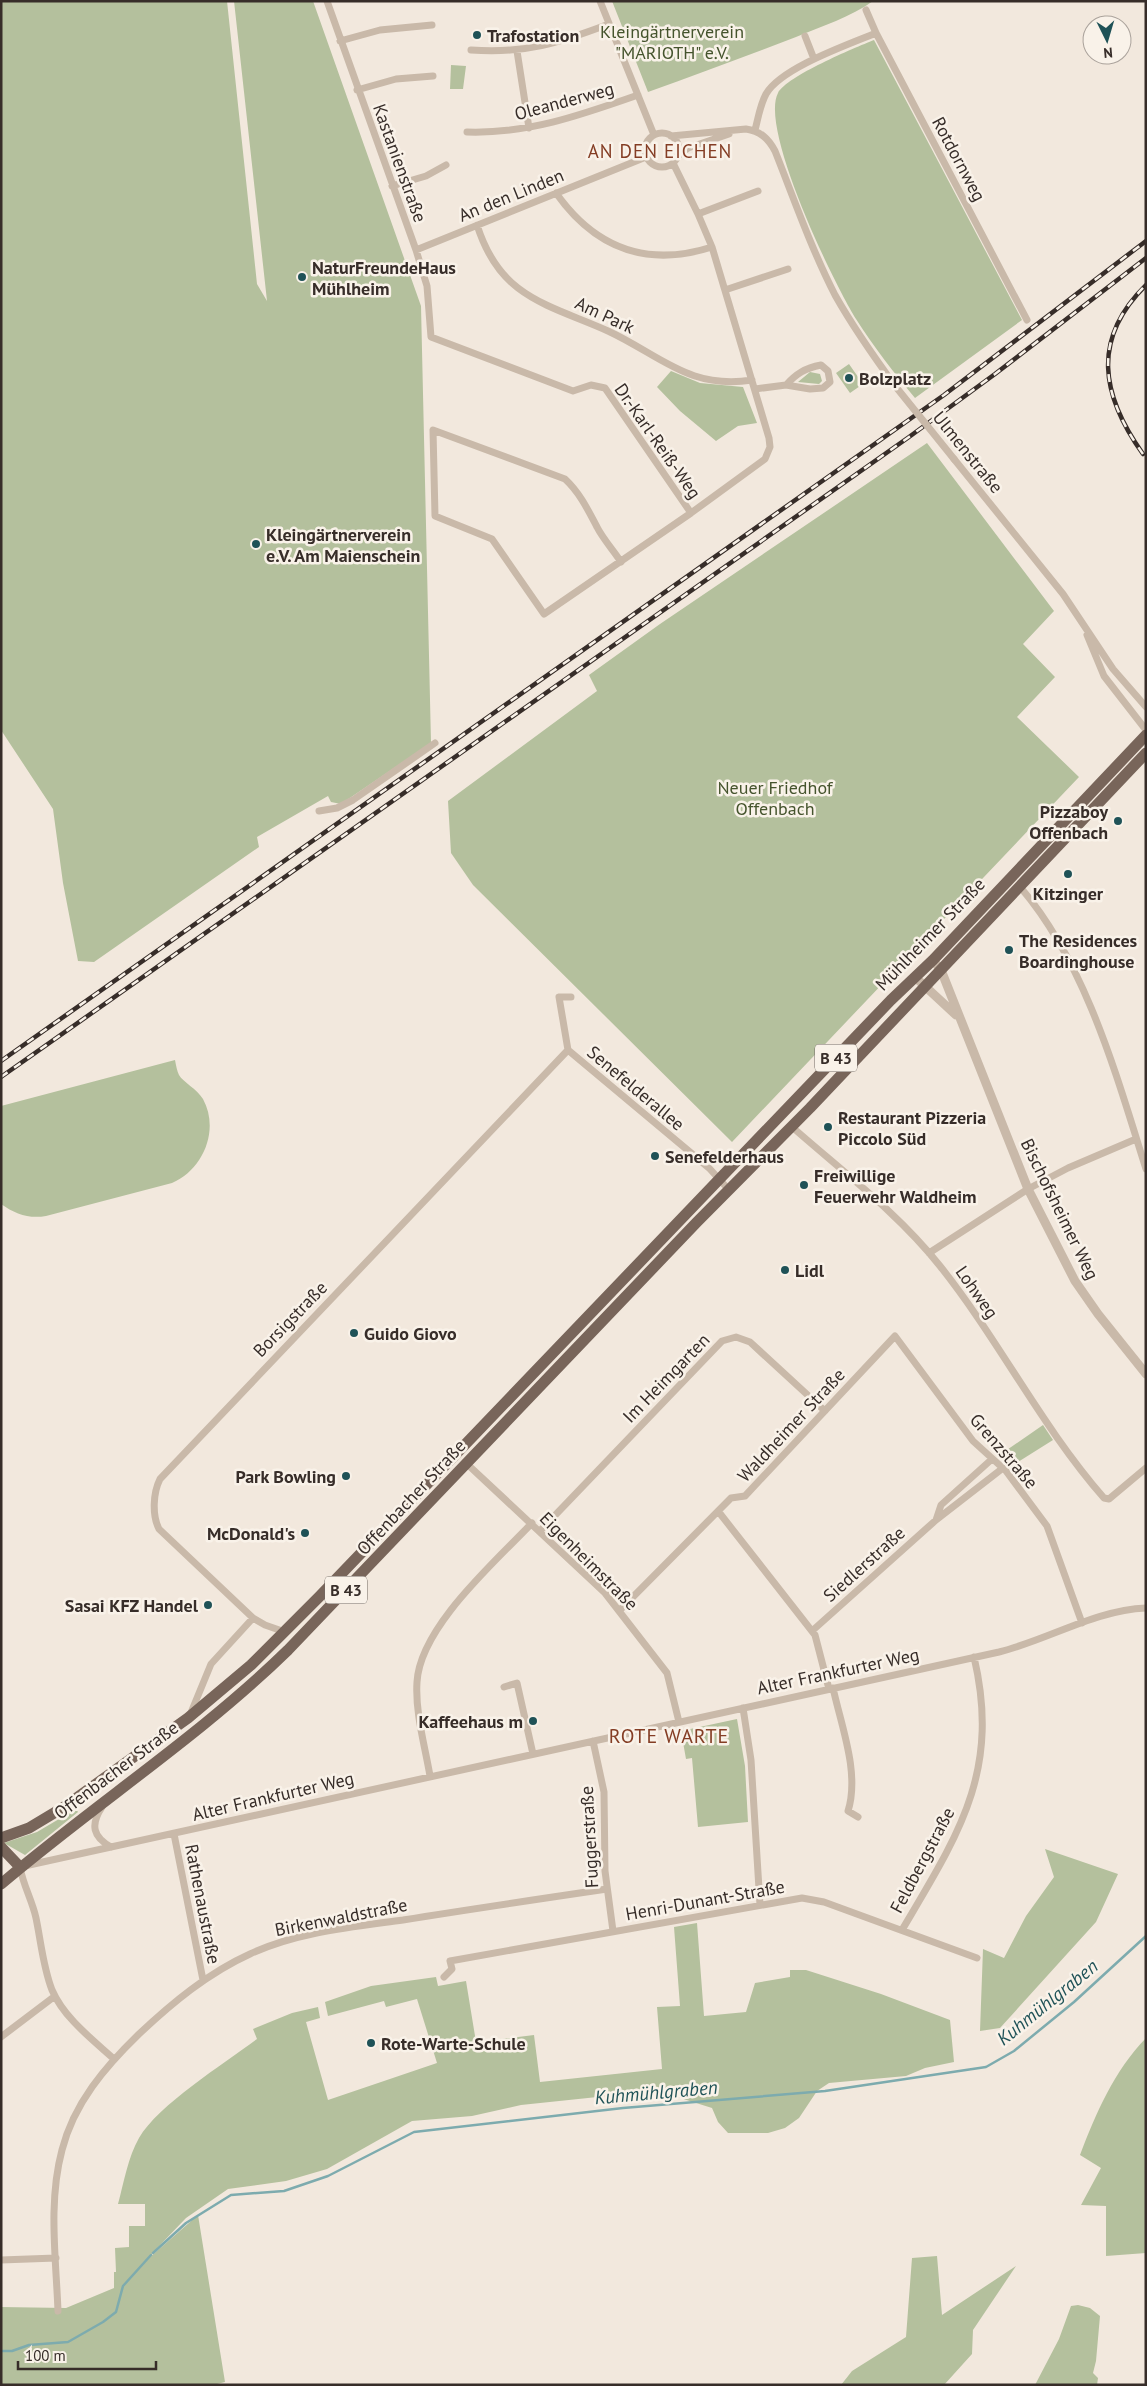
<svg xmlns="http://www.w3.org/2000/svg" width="1147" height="2386" font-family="'PT Sans',sans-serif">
<rect width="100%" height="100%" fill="#f2e8dd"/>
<path fill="#b4c09d" d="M1,1H227L257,284L267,301L234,1H313L421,306L431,743L341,804L331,802L328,796L257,837L259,847L94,962L78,961L63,883L53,809L1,730Z
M612,1H873C851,17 822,26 796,37C747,56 698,74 648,92Z
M874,40L1022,320L915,398C894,373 874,347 856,319C834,284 759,129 778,93C787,76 854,48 874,40Z
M451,65L466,66L463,89H450Z
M849,364L863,384L850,393L836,373Z
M671,371L700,383L743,387L757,423L738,426L716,441L680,411L657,387Z
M810,372L820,374L822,381L819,384L798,382Z
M927,443L1054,611L1023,644L1055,677L1017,717L1079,777L732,1142L473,885L451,853L448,801L597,691L589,675L660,624Z
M175,1060C176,1065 177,1071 179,1075C183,1082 197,1089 203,1099C220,1130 203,1170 172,1183L46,1216C29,1219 15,1214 1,1204V1106Z
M1043,1425L1053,1440L1010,1467L1001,1454Z
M737,1719L745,1766L748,1822L698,1827L692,1758L686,1759L681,1731Z
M76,1809L78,1812L25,1855L4,1843L37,1832Z
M1045,1849L1118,1874L1096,1922L1000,2028L980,2031L983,1949L1004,1958L1026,1916L1054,1877Z
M697,1923L704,2016L746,2012L755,1983L790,1977V1970H806L881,1994L950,2020L954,2062L925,2068L906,2076L829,2083L817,2091L799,2118L785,2128L768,2133H728L718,2122L712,2108L677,2097L607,2096L521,2105L472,2116L412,2121L327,2169L286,2181L228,2189L186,2218L141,2265L198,2215L225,2382L213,2385H1V2307L66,2308L114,2288V2272H116L115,2248L129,2247V2226H145V2204H118C124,2182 128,2157 139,2138C158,2105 225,2063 257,2039L253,2029L292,2013L318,2007L320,2018L306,2022L328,2100L437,2063L417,1999L386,2007L384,2001L328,2016L325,2002L371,1986L436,1977L438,1986L466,1981L476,2042L534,2035L540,2082L662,2069L657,2007L680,2006L674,1927Z
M1146,2038V2253L1106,2256V2206L1081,2205L1101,2168L1080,2155C1096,2113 1114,2071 1146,2038Z
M937,2256L942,2315L1016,2266L973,2330L972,2354L944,2385H841L852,2371L906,2337L912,2258Z
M1078,2305L1090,2308L1100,2316L1096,2361L1093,2373L1098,2378L1097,2385H1035L1059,2339L1071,2306Z"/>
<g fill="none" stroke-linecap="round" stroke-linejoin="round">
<path stroke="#7dabae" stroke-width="2.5" d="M153,2253L186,2223L231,2195L284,2191L328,2176L414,2132L623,2108L825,2091L986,2067L1014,2051L1074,2002L1146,1936
M1,2351H12L29,2345L68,2342L103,2322L116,2312L123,2286L151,2255"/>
<path stroke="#c9b9a9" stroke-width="7" d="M327,1L416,250L427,286L431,337L573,391L591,385L605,388L691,513
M600,1L654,135
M866,10L876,33L1027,320
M805,36L814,59
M340,41L380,30L432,25
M471,50C525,54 559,43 609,24
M517,51L529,128
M357,90L396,79L433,76
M755,130C758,119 760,105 766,94C781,68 847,45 876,33
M467,132C528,134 581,115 638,95
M645 150a17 17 0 1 1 34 0a17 17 0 1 1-34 0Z
M671,136L746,129C760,131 768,138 775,151C794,199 811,248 835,295C853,327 874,357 896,387
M678,156L688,148L729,134
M392,186L426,176L446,165
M556,193C595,248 646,268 712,247
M698,214L758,191
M477,225C485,250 497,272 518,288C544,308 578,317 608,331C660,355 689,390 752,380
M416,250L646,157
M725,290L788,269
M755,389L786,385L810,389L823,388L830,382L828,371L821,365C805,368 796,374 786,385
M954,459L1063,594L1113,669L1146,707
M621,562C614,551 603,539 597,527C588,510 580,493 565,479L433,430L435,516L492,539L544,614L691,513L765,459L770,447L769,438L712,247L698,214L673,163
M1087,635L1104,676L1146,730
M319,811L337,808L353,800L435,743
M1021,888C1086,964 1116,1074 1146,1169
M568,1050L709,1168L729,1190
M568,1050L559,997H571
M791,1126C842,1171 898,1213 940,1266C999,1340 1041,1426 1104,1498L1109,1499L1146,1468
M929,1253L1028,1189L1068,1168L1136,1139
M466,1463L605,1593L667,1673L679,1722
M718,1511L815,1635L829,1689
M936,1520L941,1505L992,1459
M540,1531L722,1341L736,1337L750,1342L825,1411
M620,1610L731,1498L745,1496L895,1336L973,1441L1006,1471L1047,1526L1082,1623
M812,1631L936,1520L1003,1468
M285,1632L265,1625L253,1618L159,1529C152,1515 153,1493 160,1479L568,1050
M504,1687L517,1683L533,1754
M833,1688C841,1725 860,1773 848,1811L858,1817
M743,1708L751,1760L760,1905
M190,1715L211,1664L253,1618
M593,1741L604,1792L605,1871L613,1931
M430,1776C425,1746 415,1713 417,1682C420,1627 495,1562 532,1523
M102,1807C90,1825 93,1837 111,1847
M174,1834L203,1980
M902,1930C958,1835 1001,1772 974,1657
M444,1977L452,1969L450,1961L802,1898L824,1902L977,1958
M1,2037L55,1996
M114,2059C92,2039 64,2018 52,1990C43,1967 41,1942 36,1918C32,1900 23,1885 20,1867L999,1652C1048,1640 1095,1610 1146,1608
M1,2260L56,2258
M58,2311C56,2258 48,2202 62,2150C74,2103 105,2067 139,2034C172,2003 208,1973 250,1954C297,1932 352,1927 403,1920C471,1909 539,1899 607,1889"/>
<path stroke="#c9b9a9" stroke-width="9" d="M933,960L941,970L1028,1189L1075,1281L1098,1314L1146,1374
M915,977L956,1015"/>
<path stroke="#78655a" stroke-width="11" d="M1,1838L29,1828L64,1807L188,1718L251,1665L319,1597L891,1000L933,960L1146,735
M1,1847L20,1867
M1,1884C95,1804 200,1736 288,1650L697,1222L810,1108L1146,753"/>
<defs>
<path id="rail" d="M1143,454C1101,395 1091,339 1146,285
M1,1061L944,395L1146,241
M1,1077L909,437L995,374L1146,258"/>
</defs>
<use href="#rail" stroke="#372d29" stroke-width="4.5"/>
<use href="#rail" stroke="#f9f2e9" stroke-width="2.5" stroke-dasharray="8" stroke-linecap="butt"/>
<path stroke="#c9b9a9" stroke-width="7" d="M896,387L954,459"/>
</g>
<g fill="#1f5257" stroke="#f9f2e9" stroke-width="2">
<circle cx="477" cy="35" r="5"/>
<circle cx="302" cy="277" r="5"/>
<circle cx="849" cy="378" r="5"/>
<circle cx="256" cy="544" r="5"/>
<circle cx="1118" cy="821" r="5"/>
<circle cx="1068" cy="874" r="5"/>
<circle cx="1009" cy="950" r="5"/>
<circle cx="828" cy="1127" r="5"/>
<circle cx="655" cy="1156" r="5"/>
<circle cx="804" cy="1185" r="5"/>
<circle cx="785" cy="1270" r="5"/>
<circle cx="354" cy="1333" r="5"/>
<circle cx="346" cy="1476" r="5"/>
<circle cx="305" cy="1533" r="5"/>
<circle cx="208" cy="1605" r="5"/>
<circle cx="533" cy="1721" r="5"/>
<circle cx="371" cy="2043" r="5"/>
</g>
<g text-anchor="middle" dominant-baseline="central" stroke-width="5" stroke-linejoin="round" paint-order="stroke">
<g fill="#f9f2e9" stroke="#716863" stroke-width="1">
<rect x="815" y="1044.5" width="42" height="27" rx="4"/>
<rect x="325" y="1576.5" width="42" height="27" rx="4"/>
</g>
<g font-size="16" font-weight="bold" fill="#372d29">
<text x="836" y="1058">B 43</text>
<text x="346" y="1590">B 43</text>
</g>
<g font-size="18" fill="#45542d" stroke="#f9f2e9">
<text x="672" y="31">Kleingärtnerverein<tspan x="672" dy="21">"MARIOTH" e.V.</tspan></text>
<text x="775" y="787">Neuer Friedhof<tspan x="775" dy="21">Offenbach</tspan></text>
</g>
<g font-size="18" font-weight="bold" fill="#372d29" stroke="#f9f2e9" text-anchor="start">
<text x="487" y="35">Trafostation</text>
<text x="312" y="267">NaturFreundeHaus<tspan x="312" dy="21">Mühlheim</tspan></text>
<text x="859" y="378">Bolzplatz</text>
<text x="266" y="534">Kleingärtnerverein<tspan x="266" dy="21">e.V. Am Maienschein</tspan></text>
<text x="1108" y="811" text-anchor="end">Pizzaboy<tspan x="1108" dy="21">Offenbach</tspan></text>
<text x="1068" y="893" text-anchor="middle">Kitzinger</text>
<text x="1019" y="940">The Residences<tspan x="1019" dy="21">Boardinghouse</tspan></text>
<text x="838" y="1117">Restaurant Pizzeria<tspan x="838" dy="21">Piccolo Süd</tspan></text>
<text x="665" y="1156">Senefelderhaus</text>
<text x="814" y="1175">Freiwillige<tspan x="814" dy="21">Feuerwehr Waldheim</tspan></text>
<text x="795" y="1270">Lidl</text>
<text x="364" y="1333">Guido Giovo</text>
<text x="336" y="1476" text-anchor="end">Park Bowling</text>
<text x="295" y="1533" text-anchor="end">McDonald's</text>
<text x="198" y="1605" text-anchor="end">Sasai KFZ Handel</text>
<text x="523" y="1721" text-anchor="end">Kaffeehaus m</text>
<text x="381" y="2043">Rote-Warte-Schule</text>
</g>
<g font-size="18" fill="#372d29" stroke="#f9f2e9">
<text transform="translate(564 101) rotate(-15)">Oleanderweg</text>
<text transform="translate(959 159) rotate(62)">Rotdornweg</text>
<text transform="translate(400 163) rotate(70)">Kastanienstraße</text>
<text transform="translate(511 195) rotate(-22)">An den Linden</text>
<text transform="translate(605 315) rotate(25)">Am Park</text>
<text transform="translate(658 441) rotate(55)">Dr.-Karl-Reiß-Weg</text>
<text transform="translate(968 452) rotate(51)">Ulmenstraße</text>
<text transform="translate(930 934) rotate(-46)">Mühlheimer Straße</text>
<text transform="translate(636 1088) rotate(40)">Senefelderallee</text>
<text transform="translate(1060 1209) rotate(64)">Bischofsheimer Weg</text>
<text transform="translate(977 1292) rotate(55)">Lohweg</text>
<text transform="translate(290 1319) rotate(-46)">Borsigstraße</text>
<text transform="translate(666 1378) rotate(-46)">Im Heimgarten</text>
<text transform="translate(791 1425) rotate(-47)">Waldheimer Straße</text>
<text transform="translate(1004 1451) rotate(49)">Grenzstraße</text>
<text transform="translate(411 1497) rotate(-47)">Offenbacher Straße</text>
<text transform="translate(589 1561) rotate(45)">Eigenheimstraße</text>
<text transform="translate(864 1564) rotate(-42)">Siedlerstraße</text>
<text transform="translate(838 1671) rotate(-12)">Alter Frankfurter Weg</text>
<text transform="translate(116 1770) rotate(-37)">Offenbacher Straße</text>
<text transform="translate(273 1796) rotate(-13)">Alter Frankfurter Weg</text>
<text transform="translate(589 1837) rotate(-93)">Fuggerstraße</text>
<text transform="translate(922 1860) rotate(-62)">Feldbergstraße</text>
<text transform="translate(705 1900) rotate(-10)">Henri-Dunant-Straße</text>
<text transform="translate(203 1904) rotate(79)">Rathenaustraße</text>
<text transform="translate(341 1917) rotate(-11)">Birkenwaldstraße</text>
</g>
<g font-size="19" letter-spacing="1" fill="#843d24" stroke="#f9f2e9">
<text x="660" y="151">AN DEN EICHEN</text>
</g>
<g font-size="19" font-style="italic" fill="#1f5257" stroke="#f9f2e9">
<text transform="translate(1047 2002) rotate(-39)">Kuhmühlgraben</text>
<text transform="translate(656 2092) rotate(-5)">Kuhmühlgraben</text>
</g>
<g font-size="20" letter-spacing="1" fill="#843d24" stroke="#f9f2e9">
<text x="669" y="1736">ROTE WARTE</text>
</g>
</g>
<rect width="1147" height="2386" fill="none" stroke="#372d29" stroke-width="5"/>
<g transform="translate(1107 40) rotate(175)"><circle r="24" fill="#f9f2e9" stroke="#aba39c"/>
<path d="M0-4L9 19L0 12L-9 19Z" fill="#1f5257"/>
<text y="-8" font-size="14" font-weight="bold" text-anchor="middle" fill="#372d29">N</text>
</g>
<path d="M18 2361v8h138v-8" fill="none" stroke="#372d29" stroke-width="2.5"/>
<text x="25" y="2361" font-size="15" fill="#372d29" stroke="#f9f2e9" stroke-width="4" paint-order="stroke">100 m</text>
</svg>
